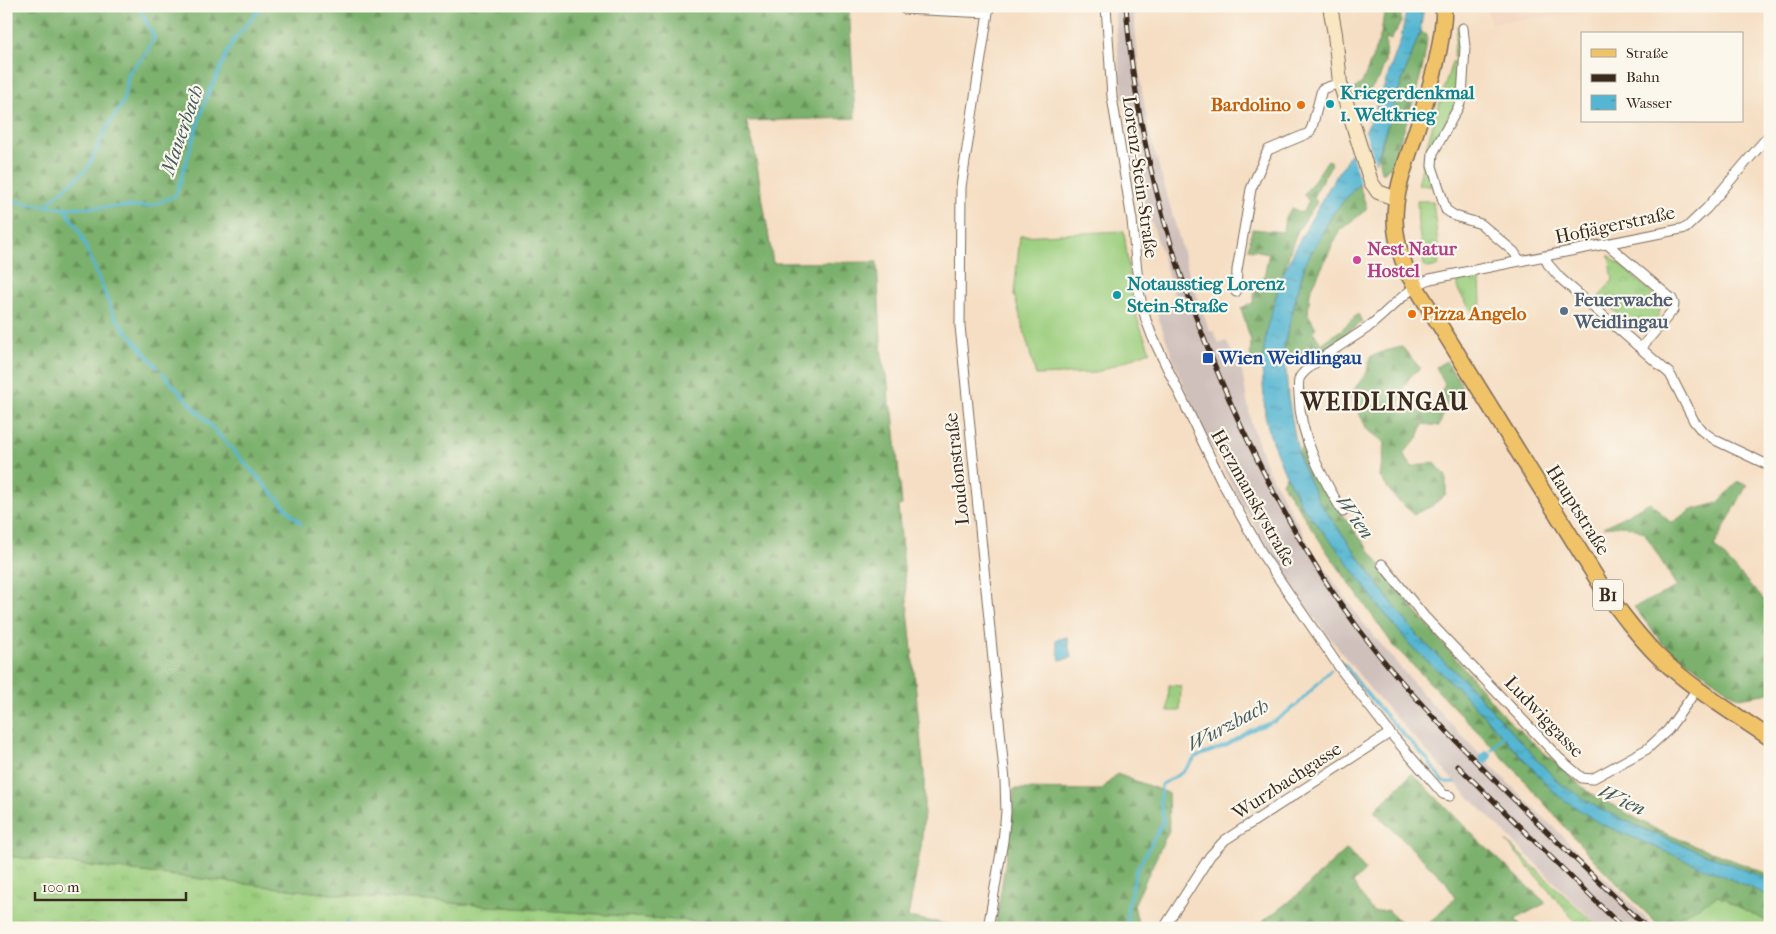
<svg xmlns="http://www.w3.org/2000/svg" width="1776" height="934" font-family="'IM FELL French Canon',serif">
<defs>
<pattern id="grass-tufts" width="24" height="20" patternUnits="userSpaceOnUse" patternTransform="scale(1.25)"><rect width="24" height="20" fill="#9bce7e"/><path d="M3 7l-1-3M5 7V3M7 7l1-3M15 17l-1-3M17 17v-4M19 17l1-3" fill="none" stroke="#86b16c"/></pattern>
<pattern id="forest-firs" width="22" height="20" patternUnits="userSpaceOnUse" patternTransform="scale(1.25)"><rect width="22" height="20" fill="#7cb16d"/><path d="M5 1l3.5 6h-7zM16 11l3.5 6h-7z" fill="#679059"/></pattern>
<pattern id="water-ripples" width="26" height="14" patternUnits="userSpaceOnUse" patternTransform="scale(1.25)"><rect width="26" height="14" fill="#54b6d2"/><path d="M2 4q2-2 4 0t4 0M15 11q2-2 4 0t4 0" fill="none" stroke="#4794aa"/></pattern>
</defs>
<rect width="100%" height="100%" fill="#fbf7ec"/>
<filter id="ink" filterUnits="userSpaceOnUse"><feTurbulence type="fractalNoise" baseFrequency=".02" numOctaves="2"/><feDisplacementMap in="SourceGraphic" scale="10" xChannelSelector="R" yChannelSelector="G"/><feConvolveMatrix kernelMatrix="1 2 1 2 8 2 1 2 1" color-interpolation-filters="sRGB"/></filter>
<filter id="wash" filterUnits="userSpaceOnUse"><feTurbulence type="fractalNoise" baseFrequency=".0096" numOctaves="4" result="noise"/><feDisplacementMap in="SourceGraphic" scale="20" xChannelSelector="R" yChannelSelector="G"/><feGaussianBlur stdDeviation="1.12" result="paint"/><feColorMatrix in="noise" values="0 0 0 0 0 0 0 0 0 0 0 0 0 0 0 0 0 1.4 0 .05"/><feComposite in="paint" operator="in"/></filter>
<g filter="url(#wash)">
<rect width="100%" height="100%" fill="#f5dec3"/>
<path fill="#f3d4bf" d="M1486,6H1634L1491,23Z"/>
<path fill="#cfc0bb" d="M1114,6H1133L1140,80L1149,132L1189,273L1209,330L1214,332L1219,344L1226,341L1242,372L1251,422L1267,468L1317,559L1320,561L1360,619L1419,690L1484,759L1656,928H1600L1462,790L1369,688L1307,608L1262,538L1242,504L1202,428L1180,377L1155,309L1176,301L1152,222L1149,221L1136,166L1133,162L1130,146L1131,142L1120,75Z"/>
<path fill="url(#grass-tufts)" stroke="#6b7c4e" d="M1417,201H1433L1439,254L1438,266L1428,268L1424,265L1418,224Z
M1609,255L1661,301C1659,322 1657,325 1636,329L1598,298L1613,280Z
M1489,275V278L1480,279L1481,305L1477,311L1479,313L1476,318L1458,290V281Z
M1505,840L1599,928H1581Z
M6,856L331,894L703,922L747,928H119L90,924L6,928Z"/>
<path fill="url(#forest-firs)" stroke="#5c6e46" d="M6,6H849L855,118L746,121L754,147L773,263L877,262L882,361L888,382L889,404L893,412L902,505L898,506L924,774V813L921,847L908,917L967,928H747L703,922L331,894L6,856Z
M1385,6H1401V22L1391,40L1386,38L1385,62L1379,79L1366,95L1354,98V89L1362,83L1373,56L1381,34Z
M1420,32L1427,35C1426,74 1403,129 1391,168L1389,167L1385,172H1381L1378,156L1402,81Z
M1328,160L1332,163L1313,197L1317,202L1297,232L1290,251L1267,327L1262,367L1250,368L1251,341L1241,308L1253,303L1254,282L1264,277L1269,253L1248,249L1252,229L1283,232L1285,217L1292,208L1302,213L1309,201L1304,195Z
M1359,184L1367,209L1340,230L1310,292L1308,314L1316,328L1313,331L1321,344L1341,330L1358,314L1362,322L1305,364L1286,365L1284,345L1305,264L1334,212Z
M1402,347L1420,368C1406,378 1401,390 1399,407L1417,412L1435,405L1445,384L1436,367L1446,361L1462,386L1447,404L1439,426L1423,424L1417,440L1403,453L1412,467L1434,462L1446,476V494L1432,506L1414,514L1395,498L1380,477L1385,443L1367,429L1350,395L1367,372L1370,357L1385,351Z
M1303,444L1326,493L1412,607L1506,718L1587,791L1659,831L1770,875V880L1646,830L1600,809L1559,783L1465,681L1419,638L1383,591L1318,500L1299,458L1298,453Z
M1286,476L1302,506L1340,552L1377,604L1412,647L1462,692L1557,795L1770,896V923L1718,896L1671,922L1677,928H1661L1594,860L1515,770L1393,645L1328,553L1282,483Z
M1738,482L1747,485L1714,546L1764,600L1770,602V693L1739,698L1663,644L1634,607L1677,587L1644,532L1624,525L1604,527L1650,502L1671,523L1692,510L1718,503Z
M1412,773L1480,842L1546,903L1515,919L1524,928H1424L1455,898L1446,882L1374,811Z
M1117,774L1168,793L1169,830L1134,905L1139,928H995L1010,833L1014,789L1101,790Z
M1347,849L1365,870L1353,883L1373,912L1388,910L1407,928H1254L1295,897Z"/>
<path fill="#9bce7e" stroke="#6b7c4e" d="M1458,25H1459L1462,48L1458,98L1437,138L1430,146L1427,161L1432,185H1418L1426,148L1452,62H1456V57H1453Z
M1124,231L1132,297L1138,321L1150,351L1095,373L1036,375L1014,294L1020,236Z
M1169,685L1181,686L1180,711H1168Z
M1718,896L1723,899L1725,897L1729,902L1770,923V928H1677L1671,921Z"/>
<path fill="url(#water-ripples)" stroke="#487078" d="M1407,6H1424L1420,32L1402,81L1375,163L1359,184L1334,212L1305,264L1284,345L1288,397L1299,458L1318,500L1383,591L1419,638L1465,681L1559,783L1600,809L1646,830L1770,880V896L1599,823L1557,795L1462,692L1412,647L1377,604L1340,552L1302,506L1285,473L1271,439L1265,415L1262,367L1267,327L1282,276L1298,243L1330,186L1365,132L1378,103L1401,39Z
M1067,637L1071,658L1060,660L1056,640Z"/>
<path fill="#f5dec3" d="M1364,128L1376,166L1361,185L1351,151Z"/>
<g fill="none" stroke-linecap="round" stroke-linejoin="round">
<path stroke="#54b6d2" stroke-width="3" d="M141,10L144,6
M6,200L45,206L64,208L151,206L176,195L205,101L233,41L262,6
M45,206L88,168L106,129L123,103L129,72L146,54L154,37L141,10L130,6
M64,208L79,230L114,316L157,367
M163,374L301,524
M1342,664L1345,665C1369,699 1398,729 1427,759C1432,765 1437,776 1443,781C1447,783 1451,782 1455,782
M1492,750L1505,733
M347,922L350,928
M1128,928L1127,911L1136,871L1164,821L1160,800L1161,785L1183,772L1196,757L1228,745L1249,731L1275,721L1298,704L1331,670"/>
<path stroke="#54b6d2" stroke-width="10" d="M1484,759L1487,756"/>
</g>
</g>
<g filter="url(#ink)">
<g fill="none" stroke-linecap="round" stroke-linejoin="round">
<defs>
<path id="minor" d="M1106,6L1112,97L1132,220L1139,292L1146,320L1152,336L1222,482L1264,557L1342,671L1390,733L1225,840L1210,856L1164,928
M904,9L988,13
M1463,28L1465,47L1462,97L1459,106L1433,153L1432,166L1446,210L1455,216L1481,224L1514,252L1520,261
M1607,244L1672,299L1674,304L1673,310L1641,348
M1544,256L1548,264L1560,278L1670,374L1694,421L1702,431L1717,441L1770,466
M1236,292L1237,270L1251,189L1268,150L1309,133L1312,127L1322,89L1340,83
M1343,512C1322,477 1300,438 1299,396C1299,390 1297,382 1300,377C1309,363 1352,339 1367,328C1388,312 1406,289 1430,279L1686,228L1707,208L1770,134
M1382,564L1424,616L1560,759L1582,778L1592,779L1647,749L1668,730L1697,689
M1390,733L1443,794L1450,796
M988,928L1003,841L1006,812L1005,781L960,326L961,187L989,6"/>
<path id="secondary" d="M1330,6L1335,34L1340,83L1371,182L1378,192L1397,199"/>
<path id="primary" d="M1444,6C1443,54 1426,99 1412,144C1404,168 1395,193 1395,219C1395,238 1401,257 1408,274L1604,590C1621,613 1638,636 1658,656C1691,688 1732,712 1770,738"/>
</defs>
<use href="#minor" stroke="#7c6958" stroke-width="11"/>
<use href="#secondary" stroke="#7c6958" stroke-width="16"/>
<use href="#primary" stroke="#7c6958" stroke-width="18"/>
<use href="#minor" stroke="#fff" stroke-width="9"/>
<use href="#secondary" stroke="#f9e7c3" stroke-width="14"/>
<use href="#primary" stroke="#f1c369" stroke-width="15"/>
<defs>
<path id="rail" d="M1126,6C1137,156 1179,290 1241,426C1279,507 1322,585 1379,655C1460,753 1556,839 1647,928
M1458,766L1623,928"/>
</defs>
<use href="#rail" stroke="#3b2a1e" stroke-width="5"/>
<use href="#rail" stroke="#fbf7ec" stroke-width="3" stroke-dasharray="9" stroke-linecap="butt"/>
</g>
</g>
<g fill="#0f9aa8" stroke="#fbf7ec" stroke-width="2">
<circle cx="1330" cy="104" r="5"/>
<circle cx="1117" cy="295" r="5"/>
</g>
<g fill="#e8710a" stroke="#fbf7ec" stroke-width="2">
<circle cx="1301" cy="105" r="5"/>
<circle cx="1412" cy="314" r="5"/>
</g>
<circle fill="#d1479c" stroke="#fbf7ec" stroke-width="2" cx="1357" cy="260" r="5"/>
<circle fill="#5c6f8a" stroke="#fbf7ec" stroke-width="2" cx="1564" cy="311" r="5"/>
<rect fill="#1a4fb4" stroke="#fbf7ec" stroke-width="2" x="1202" y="352" width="12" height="12" rx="2.5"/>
<g text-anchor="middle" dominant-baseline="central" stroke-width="4.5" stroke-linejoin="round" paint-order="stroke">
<rect fill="#fbf7ec" stroke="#75685c" stroke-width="1" x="1593" y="579.5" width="30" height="31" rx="4"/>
<g font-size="18" font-weight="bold" fill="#3b2a1e">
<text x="1608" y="595">B1</text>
</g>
<g font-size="19" font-weight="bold" fill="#0d838f" stroke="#fbf7ec" text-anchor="start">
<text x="1340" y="93">Kriegerdenkmal<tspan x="1340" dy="22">1. Weltkrieg</tspan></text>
<text x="1127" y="284">Notausstieg Lorenz<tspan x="1127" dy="22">Stein-Straße</tspan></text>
</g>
<g font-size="19" font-weight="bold" fill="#c56008" stroke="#fbf7ec" text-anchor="end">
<text x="1291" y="105">Bardolino</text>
<text x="1422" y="314" text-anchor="start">Pizza Angelo</text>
</g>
<g font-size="19" fill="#3b2a1e" stroke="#fbf7ec">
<text transform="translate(1140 177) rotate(82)">Lorenz-Stein-Straße</text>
<text transform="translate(1615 225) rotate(-12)">Hofjägerstraße</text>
<text transform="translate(957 469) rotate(-96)">Loudonstraße</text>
<text transform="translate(1253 498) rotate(61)">Herzmanskystraße</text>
<text transform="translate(1578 510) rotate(58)">Hauptstraße</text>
<text transform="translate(1544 717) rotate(46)">Ludwiggasse</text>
<text transform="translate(1287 781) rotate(-33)">Wurzbachgasse</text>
</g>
<g font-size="19" font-weight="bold" fill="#b23c85" stroke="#fbf7ec" text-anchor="start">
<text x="1367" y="249">Nest Natur<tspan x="1367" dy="22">Hostel</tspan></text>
</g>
<g font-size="19" font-weight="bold" fill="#4e5e75" stroke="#fbf7ec" text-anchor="start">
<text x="1574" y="300">Feuerwache<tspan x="1574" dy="22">Weidlingau</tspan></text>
</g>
<g font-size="19" font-weight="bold" fill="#164399" stroke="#fbf7ec" text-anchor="start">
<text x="1219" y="358">Wien Weidlingau</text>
</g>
<g font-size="20" font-style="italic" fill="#445b5d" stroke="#fbf7ec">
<text transform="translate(182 130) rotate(-71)">Mauerbach</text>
<text transform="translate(1355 517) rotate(54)">Wien</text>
<text transform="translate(1228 725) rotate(-28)">Wurzbach</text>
<text transform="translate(1622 800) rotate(24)">Wien</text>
</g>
<g font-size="24" font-weight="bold" letter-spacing="1" fill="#3b2a1e" stroke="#fbf7ec">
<text x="1385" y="402">WEIDLINGAU</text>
</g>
</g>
<rect width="1776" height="934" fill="none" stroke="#fbf7ec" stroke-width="25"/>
<rect x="1581" y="32" width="162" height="90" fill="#fbf7ec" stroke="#aea59a"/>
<rect x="1591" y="49" width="25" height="8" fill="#f1c369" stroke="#aea59a"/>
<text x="1626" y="58" font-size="15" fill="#3b2a1e">Straße</text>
<rect x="1591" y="74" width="25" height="8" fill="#3b2a1e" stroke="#aea59a"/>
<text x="1626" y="82" font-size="15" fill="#3b2a1e">Bahn</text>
<rect x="1591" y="95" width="25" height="15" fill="url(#water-ripples)" stroke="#aea59a"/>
<text x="1626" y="108" font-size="15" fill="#3b2a1e">Wasser</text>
<path d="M35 892v8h151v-8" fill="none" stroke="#3b2a1e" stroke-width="2.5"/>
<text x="42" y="892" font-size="15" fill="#3b2a1e" stroke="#fbf7ec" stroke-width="4" paint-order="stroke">100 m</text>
</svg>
